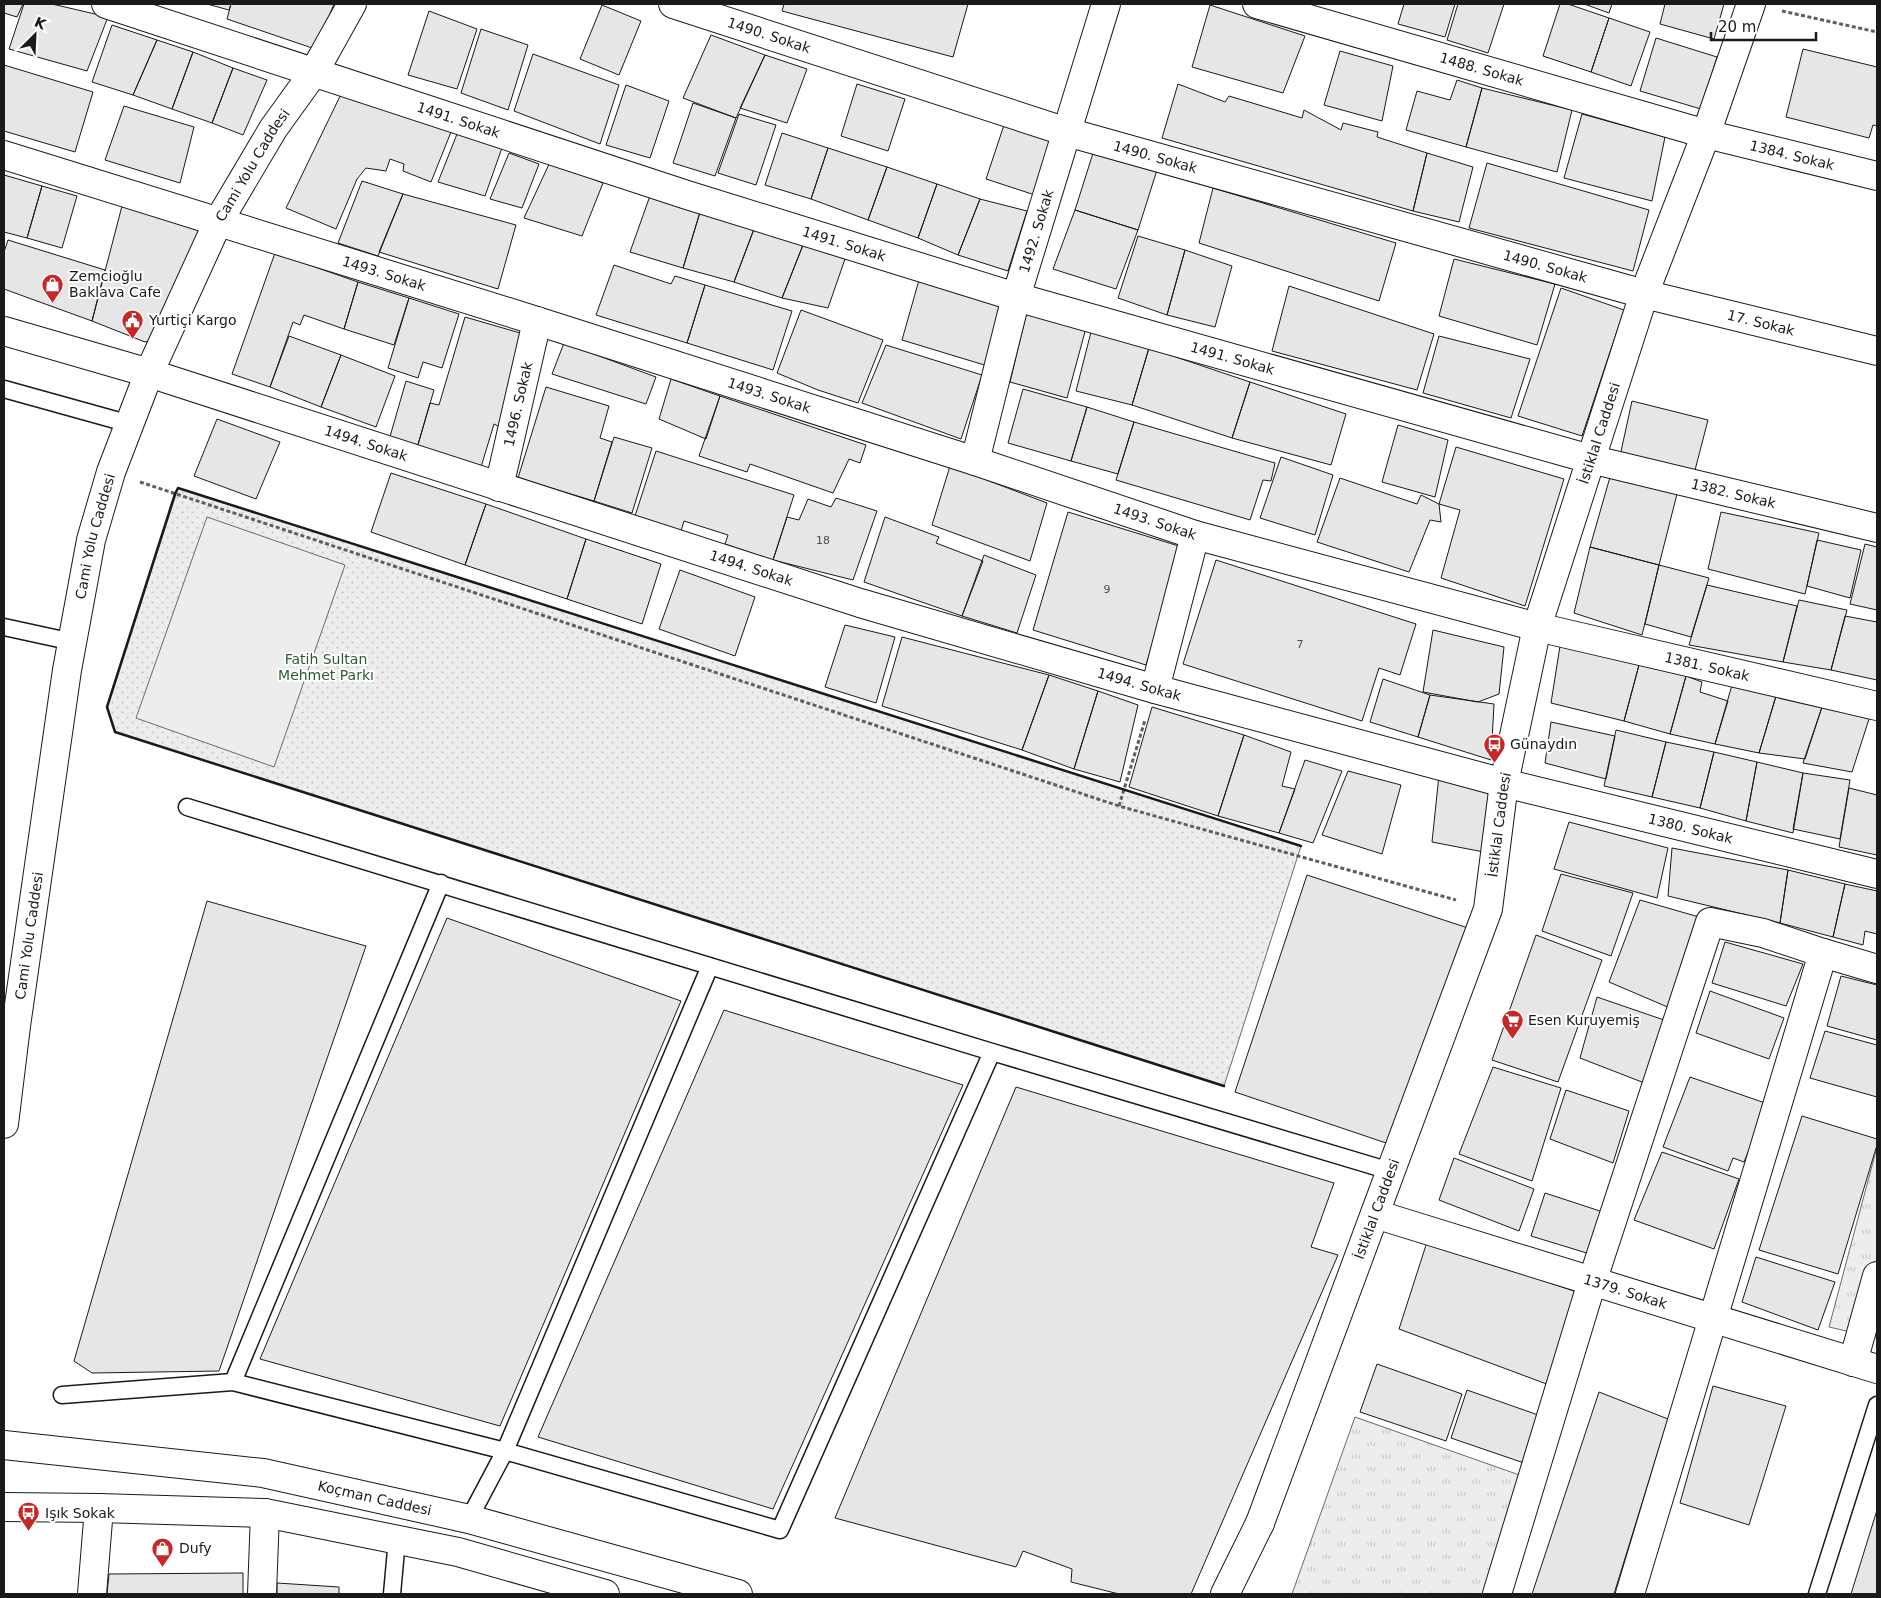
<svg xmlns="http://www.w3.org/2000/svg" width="1881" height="1598" font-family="'DejaVu Sans',sans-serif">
<defs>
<pattern id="grass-tufts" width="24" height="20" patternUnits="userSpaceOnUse" patternTransform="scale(1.25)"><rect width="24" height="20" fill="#ededed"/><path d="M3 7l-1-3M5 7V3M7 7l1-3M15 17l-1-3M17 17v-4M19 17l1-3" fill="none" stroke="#cbcbcb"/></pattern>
<pattern id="park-dots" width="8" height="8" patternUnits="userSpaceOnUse" patternTransform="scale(1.25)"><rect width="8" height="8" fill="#ededed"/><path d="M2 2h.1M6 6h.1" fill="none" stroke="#cbcbcb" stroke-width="1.8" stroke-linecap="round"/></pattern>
</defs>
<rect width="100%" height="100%" fill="#fff"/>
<path fill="url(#grass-tufts)" stroke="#6a6a6a" d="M1877,1147V1338L1829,1327Z
M1355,1417L1525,1477L1487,1594H1292Z"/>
<path fill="url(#park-dots)" stroke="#6a6a6a" d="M178,488L1301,846L1224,1086L115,732L107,708Z"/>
<path fill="#ededed" stroke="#6a6a6a" d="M207,517L345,565L274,767L136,718Z"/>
<path fill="#e6e6e6" stroke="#1a1a1a" d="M4,4H23L17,17L4,13Z
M24,4H52L108,17L87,71L9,49Z
M207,4H231L229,10Z
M231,4H334L315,49L227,19Z
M784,4H968L953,57L782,11Z
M1404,4H1455L1445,37L1398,24Z
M1458,4H1504L1488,53L1447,40Z
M1560,4H1568L1609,18L1591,72L1543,56Z
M1584,4H1612L1609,13Z
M1665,4H1724L1714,39L1660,24Z
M602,5L641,21L619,75L580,59Z
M1210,5L1305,36L1283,93L1192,67Z
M429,11L477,29L457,89L408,75Z
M1609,18L1650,32L1631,86L1591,72Z
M112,25L157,40L133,95L92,82Z
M481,29L528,45L508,110L461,93Z
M711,35L765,55L736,118L683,98Z
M1656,38L1717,57L1701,109L1640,91Z
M157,40L193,52L172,109L133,95Z
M1803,49L1877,67V126L1873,125L1869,138L1786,117Z
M1340,51L1393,66L1382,121L1324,105Z
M193,52L233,68L212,123L172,109Z
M533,54L619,85L600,144L514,111Z
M765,55L807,69L787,123L740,108Z
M4,65L93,92L75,152L4,131Z
M233,68L267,80L243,135L212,123Z
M1457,80L1482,88L1466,147L1406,130L1417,91L1450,100Z
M857,84L905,99L888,151L841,136Z
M1178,84L1225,102L1229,96L1302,118L1304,110L1341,130L1343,123L1378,132L1377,137L1427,153L1413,211L1162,138Z
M626,85L669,101L650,158L606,145Z
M1482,88L1572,110L1557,172L1466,147Z
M343,90L453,127L431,182L403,171L404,164L390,159L386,171L366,168L357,179L336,229L286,208Z
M693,103L736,118L715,176L673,163Z
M124,106L194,127L180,183L105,160Z
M739,114L776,125L756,185L718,173Z
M1582,114L1665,137L1652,201L1564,178Z
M1004,125L1053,142L1035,195L986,179Z
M459,129L503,145L485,196L438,182Z
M782,133L828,148L811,199L765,185Z
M828,148L887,167L868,220L811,199Z
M1094,150L1157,170L1138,230L1075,210Z
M509,153L539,164L522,208L490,199Z
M1427,153L1473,167L1459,222L1413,211Z
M550,162L603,183L582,236L524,218Z
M1487,163L1649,210L1633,271L1469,228Z
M887,167L937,184L918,238L868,220Z
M4,175L42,186L27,238L4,232Z
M362,181L403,194L378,256L338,243Z
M937,184L980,199L958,255L918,238Z
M42,186L77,196L62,248L27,238Z
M1213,188L1396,243L1379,301L1199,243Z
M651,193L701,209L683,268L630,252Z
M403,194L516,225L498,289L379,252Z
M980,199L1027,211L1008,271L958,255Z
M122,206L200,231L154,340L145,342L92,321Z
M701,209L754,229L734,282L683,268Z
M1075,210L1138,230L1116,289L1053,269Z
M754,229L803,245L782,298L734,282Z
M1138,236L1185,250L1167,315L1118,298Z
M8,240L105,270L92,321L4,289V252Z
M803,245L845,259L828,308L782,298Z
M1185,250L1232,266L1215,327L1167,315Z
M275,253L358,282L344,329L304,315L300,325L293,322L270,387L232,374Z
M1454,259L1555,284L1537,345L1439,316Z
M614,265L671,284L675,276L705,285L687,343L596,315Z
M919,280L1006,305L991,367L902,340Z
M358,282L409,298L394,345L344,329Z
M705,285L792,311L773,370L687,343Z
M1289,286L1434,334L1417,390L1272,351Z
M1561,288L1624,310L1582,436L1518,416Z
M409,298L459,314L442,368L423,362L418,378L388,368Z
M801,310L883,340L858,403L818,390L777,373Z
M1027,311L1086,328L1067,398L1010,382Z
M465,317L527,335L500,427L494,424L481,467L417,448L430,403L439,405Z
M1091,332L1149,348L1132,405L1076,391Z
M289,336L341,355L321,407L270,387Z
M1439,336L1530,359L1511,418L1423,393Z
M564,343L656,377L646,404L552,374Z
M886,345L982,375L961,439L862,403Z
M1149,348L1250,382L1232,438L1132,405Z
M341,355L395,376L376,427L321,407Z
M671,379L720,396L706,439L659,419Z
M406,381L434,390L417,448L389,440Z
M1250,382L1346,414L1331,465L1232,438Z
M546,387L609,406L600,438L612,442L594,501L518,478Z
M1023,389L1087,407L1071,461L1008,443Z
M720,396L866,445L860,463L849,459L833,493L750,464L747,472L699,456Z
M1632,401L1708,420L1694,474L1620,456Z
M1087,407L1134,422L1118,474L1071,461Z
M217,419L280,442L256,499L194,476Z
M1134,422L1275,463L1271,481L1263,480L1250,520L1116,480Z
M1398,425L1448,440L1435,497L1382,482Z
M614,437L652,448L632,513L594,501Z
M1456,447L1564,479L1525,606L1441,578L1460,510L1439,504Z
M656,451L794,495L773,560L725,544L728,535L684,521L681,531L635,516Z
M1281,457L1333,475L1315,535L1260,518Z
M950,466L1047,503L1030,561L932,525Z
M391,473L486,504L465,565L371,532Z
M1610,477L1677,494L1659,565L1590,547Z
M1340,478L1417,504L1421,495L1439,504L1441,522L1430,520L1409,572L1317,542Z
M836,498L877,511L853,580L773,560L787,517L799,520L808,499L831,507Z
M486,504L586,539L567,599L465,565Z
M1068,512L1182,547L1146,665L1033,630Z
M1721,512L1819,533L1805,594L1708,569Z
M885,517L939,537L936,543L983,561L962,616L864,582Z
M586,539L661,564L642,624L567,599Z
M1817,540L1861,550L1850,598L1807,586Z
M1865,544L1877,547V610L1850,604Z
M1590,547L1659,565L1642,635L1574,613Z
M984,555L1036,575L1017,633L962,616Z
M1216,560L1416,624L1400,675L1379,668L1362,721L1183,664Z
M1659,565L1709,578L1691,637L1645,624Z
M680,570L755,597L735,656L659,629Z
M1707,585L1797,606L1783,662L1689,645Z
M1799,600L1847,610L1831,670L1783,662Z
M1845,616L1877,622V680L1831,670Z
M845,625L895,637L876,703L825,687Z
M1433,630L1504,647L1499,694L1478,702L1423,692Z
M902,637L1049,675L1022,750L882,706Z
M1560,646L1639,665L1624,721L1551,703Z
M1639,665L1686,676L1670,734L1624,721Z
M1049,675L1098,691L1074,769L1022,750Z
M1686,676L1702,682L1700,692L1728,701L1715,744L1670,734Z
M1383,679L1430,695L1418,737L1370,722Z
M1732,685L1776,696L1759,753L1715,744Z
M1098,691L1138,705L1120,782L1074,769Z
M1430,695L1494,704L1491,760L1418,737Z
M1776,696L1822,707L1805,759L1759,753Z
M1152,707L1244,735L1218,816L1129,787Z
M1822,707L1869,719L1852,772L1803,763Z
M1551,722L1615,736L1606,779L1545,763Z
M1616,730L1666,742L1652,797L1604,786Z
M1244,735L1291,752L1282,786L1295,789L1279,833L1218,816Z
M1666,742L1714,752L1700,808L1652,797Z
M1714,752L1757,762L1746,821L1700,808Z
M1305,760L1342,771L1313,843L1279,833Z
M1757,762L1803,773L1793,833L1746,821Z
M1348,771L1401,785L1382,854L1322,835Z
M1803,773L1850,780L1840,839L1793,829Z
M1439,775L1489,789V853L1432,842Z
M1849,788L1877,795V855L1839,847Z
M1569,822L1668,848L1657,898L1554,869Z
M1672,848L1788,870L1780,923L1668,896Z
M1788,870L1845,884L1833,937L1780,923Z
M1561,874L1633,893L1611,956L1542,931Z
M1307,875L1468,928L1395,1146L1235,1092Z
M1845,884L1877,891V934L1865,931L1863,945L1833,937Z
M1640,900L1699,917L1670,1008L1609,982Z
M207,901L366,946L219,1371L92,1373L74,1361Z
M447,918L681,1001L500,1426L260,1359Z
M1536,935L1602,960L1558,1082L1492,1060Z
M1725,942L1803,964L1786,1006L1712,983Z
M1841,976L1877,985V1040L1827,1026Z
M1710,991L1784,1018L1769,1059L1696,1033Z
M1597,997L1664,1020L1647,1084L1580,1058Z
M724,1010L963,1085L773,1509L538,1437Z
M1825,1031L1877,1045V1097L1810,1078Z
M1493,1067L1561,1088L1532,1181L1459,1154Z
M1690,1077L1768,1104L1744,1162L1733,1158L1728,1171L1663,1147Z
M1016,1087L1334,1183L1311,1247L1338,1255L1191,1594H1119L1071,1582L1072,1569L1023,1551L1016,1567L835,1518Z
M1566,1090L1629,1111L1613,1163L1550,1139Z
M1802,1116L1877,1139V1145L1838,1274L1759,1250Z
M1662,1152L1739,1179L1714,1249L1634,1220Z
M1454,1158L1534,1189L1519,1231L1439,1200Z
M1545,1193L1603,1212L1590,1254L1531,1236Z
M1427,1242L1583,1294L1552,1386L1399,1329Z
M1756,1257L1835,1282L1818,1330L1742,1302Z
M1377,1364L1462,1394L1446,1441L1360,1412Z
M1713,1386L1786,1406L1749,1525L1680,1503Z
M1467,1390L1541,1416L1524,1463L1451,1438Z
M1599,1392L1668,1419L1614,1594H1532Z
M1877,1510V1594H1851Z
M243,1573V1594H107L109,1574Z
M277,1583L339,1587V1594H277Z"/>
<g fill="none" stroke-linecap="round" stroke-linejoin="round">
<defs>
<path id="service" d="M4,389L130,424
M4,627L73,642
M187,807L992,1052L1390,1171
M233,1382L441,883
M62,1395L233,1382L505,1451L780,1530L992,1052
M469,1519L505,1451L710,966
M392,1594L397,1539
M1817,1594L1877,1405"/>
<g id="minor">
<path id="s1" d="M106,4L687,195L1016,297L1590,459L1877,528"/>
<path id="s2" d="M673,4L1067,132L1644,294L1877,351"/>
<path id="s3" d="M1257,4L1706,134L1877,176"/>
<path id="s4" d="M4,155L537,321L975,461L1195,535L1537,627L1877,706"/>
<path id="s5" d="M4,331L149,373L860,603L1155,689L1504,783L1877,874"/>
<path id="s6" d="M975,461L1016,297L1106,4"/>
<path id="s7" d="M499,487L537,321"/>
<path d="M1155,689L1195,535"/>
<path d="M1823,953L1877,969"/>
<path id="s8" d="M1375,1214L1877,1369"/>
<path d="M1853,1362L1877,1276"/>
<path d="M92,1594L99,1508"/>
<path d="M262,1594L265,1513"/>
<path d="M1497,1594L1592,1282L1710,922L1763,933L1823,953L1630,1594"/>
</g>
<g id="tertiary">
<path id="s9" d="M4,1124L16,1026L67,670L91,540L111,472L149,373L218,222L273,129L314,72L352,4"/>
<path id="s10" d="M1260,1523L1488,909L1504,783L1537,627L1644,294L1706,134L1751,4"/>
</g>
<g id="secondary">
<path id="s11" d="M4,1445L263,1473L469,1519L738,1594"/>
<path d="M4,1507L99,1508L265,1513L458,1552L605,1594"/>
<path d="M1225,1594L1260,1523"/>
</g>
</defs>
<use href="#service" stroke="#1a1a1a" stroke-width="19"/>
<use href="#minor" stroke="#1a1a1a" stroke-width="30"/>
<use href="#tertiary" stroke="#1a1a1a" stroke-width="30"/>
<use href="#secondary" stroke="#1a1a1a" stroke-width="30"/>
<path stroke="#5f5f5f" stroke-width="3" stroke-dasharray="4 2.5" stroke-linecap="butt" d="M1782,11L1877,32
M140,482L1119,806L1456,900
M1119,806L1145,720"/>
<use href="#service" stroke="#fff" stroke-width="16"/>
<use href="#minor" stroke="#fff" stroke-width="28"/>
<use href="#tertiary" stroke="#fff" stroke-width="28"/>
<use href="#secondary" stroke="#fff" stroke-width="28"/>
<path stroke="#1a1a1a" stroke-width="2.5" d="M1224,1086L115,732L107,707L175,494L178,488L1301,846"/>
</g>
<defs>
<symbol id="shop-pin" viewBox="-11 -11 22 30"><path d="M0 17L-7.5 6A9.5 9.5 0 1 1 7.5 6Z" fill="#c62828" stroke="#fff"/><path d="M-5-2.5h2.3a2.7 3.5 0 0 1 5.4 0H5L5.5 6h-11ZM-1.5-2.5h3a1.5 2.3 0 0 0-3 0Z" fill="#fff"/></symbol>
<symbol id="civic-pin" viewBox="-11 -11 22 30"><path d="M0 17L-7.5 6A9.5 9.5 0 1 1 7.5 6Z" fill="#c62828" stroke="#fff"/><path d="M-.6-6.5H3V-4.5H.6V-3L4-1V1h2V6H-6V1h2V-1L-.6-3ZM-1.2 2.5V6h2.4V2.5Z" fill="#fff"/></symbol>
<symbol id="bus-pin" viewBox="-11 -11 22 30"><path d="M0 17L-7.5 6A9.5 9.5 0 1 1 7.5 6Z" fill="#c62828" stroke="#fff"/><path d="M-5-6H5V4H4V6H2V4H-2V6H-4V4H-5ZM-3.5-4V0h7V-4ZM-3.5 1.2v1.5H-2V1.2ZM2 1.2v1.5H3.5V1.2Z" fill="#fff"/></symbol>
<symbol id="supermarket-pin" viewBox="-11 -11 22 30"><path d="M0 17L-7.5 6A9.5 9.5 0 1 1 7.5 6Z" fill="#c62828" stroke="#fff"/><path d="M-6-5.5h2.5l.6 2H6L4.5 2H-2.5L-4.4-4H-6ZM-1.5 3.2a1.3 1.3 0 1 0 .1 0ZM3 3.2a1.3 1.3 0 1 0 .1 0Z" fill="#fff"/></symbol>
</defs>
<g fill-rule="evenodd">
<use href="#shop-pin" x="40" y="272" width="25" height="34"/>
<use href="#civic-pin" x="120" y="308" width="25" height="34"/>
<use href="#bus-pin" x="1482" y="732" width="25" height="34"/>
<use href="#supermarket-pin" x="1500" y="1008" width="25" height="34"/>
<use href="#bus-pin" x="16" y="1500" width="25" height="34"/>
<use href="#shop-pin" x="150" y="1536" width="25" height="34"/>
</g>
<g text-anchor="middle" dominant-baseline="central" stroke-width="4" stroke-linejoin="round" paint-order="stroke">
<g font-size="11" fill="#4d4d4d">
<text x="823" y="540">18</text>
<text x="1107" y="589">9</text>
<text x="1300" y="644">7</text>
</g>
<g font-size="14" fill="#1a1a1a" stroke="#fff">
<text stroke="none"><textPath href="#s2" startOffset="101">1490. Sokak</textPath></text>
<text stroke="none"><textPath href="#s3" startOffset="234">1488. Sokak</textPath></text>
<text stroke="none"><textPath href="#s1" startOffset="371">1491. Sokak</textPath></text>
<text stroke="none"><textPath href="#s3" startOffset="556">1384. Sokak</textPath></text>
<text stroke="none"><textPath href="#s2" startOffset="506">1490. Sokak</textPath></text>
<text stroke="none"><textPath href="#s9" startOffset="1000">Cami Yolu Caddesi</textPath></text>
<text stroke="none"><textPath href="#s6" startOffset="238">1492. Sokak</textPath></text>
<text stroke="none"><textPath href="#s1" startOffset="776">1491. Sokak</textPath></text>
<text stroke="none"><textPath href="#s2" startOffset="911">1490. Sokak</textPath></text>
<text stroke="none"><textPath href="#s4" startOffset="398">1493. Sokak</textPath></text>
<text stroke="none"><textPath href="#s2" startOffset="1134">17. Sokak</textPath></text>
<text stroke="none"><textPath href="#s1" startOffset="1181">1491. Sokak</textPath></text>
<text stroke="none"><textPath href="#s4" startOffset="802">1493. Sokak</textPath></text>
<text stroke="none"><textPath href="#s7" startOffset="85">1496. Sokak</textPath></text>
<text stroke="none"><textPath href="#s10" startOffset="1145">İstiklal Caddesi</textPath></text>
<text stroke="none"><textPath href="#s5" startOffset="379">1494. Sokak</textPath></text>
<text stroke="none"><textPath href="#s1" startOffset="1700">1382. Sokak</textPath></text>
<text stroke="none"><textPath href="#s4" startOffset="1208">1493. Sokak</textPath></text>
<text stroke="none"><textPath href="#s9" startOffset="595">Cami Yolu Caddesi</textPath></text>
<text stroke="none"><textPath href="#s5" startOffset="784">1494. Sokak</textPath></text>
<text stroke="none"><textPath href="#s4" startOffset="1779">1381. Sokak</textPath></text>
<text stroke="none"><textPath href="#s5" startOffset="1189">1494. Sokak</textPath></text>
<text stroke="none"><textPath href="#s10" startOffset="740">İstiklal Caddesi</textPath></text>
<text stroke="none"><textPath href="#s5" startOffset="1759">1380. Sokak</textPath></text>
<text stroke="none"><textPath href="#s9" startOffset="190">Cami Yolu Caddesi</textPath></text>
<text stroke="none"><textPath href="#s10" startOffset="335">İstiklal Caddesi</textPath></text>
<text stroke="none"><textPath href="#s8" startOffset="262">1379. Sokak</textPath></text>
<text stroke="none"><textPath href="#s11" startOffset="375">Koçman Caddesi</textPath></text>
</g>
<g font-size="14" fill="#1a1a1a" stroke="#fff" text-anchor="start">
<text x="69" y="276">Zemcioğlu<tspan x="69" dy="16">Baklava Cafe</tspan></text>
<text x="149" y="320">Yurtiçi Kargo</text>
<text x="1510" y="744">Günaydın</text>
<text x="1528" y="1020">Esen Kuruyemiş</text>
<text x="45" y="1513">Işık Sokak</text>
<text x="179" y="1548">Dufy</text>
</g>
<g font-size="14" fill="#2b5a34" stroke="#fff">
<text x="326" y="659">Fatih Sultan<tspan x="326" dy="16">Mehmet Parkı</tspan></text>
</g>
</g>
<rect width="1881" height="1598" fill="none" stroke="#1a1a1a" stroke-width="10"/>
<g transform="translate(35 35) rotate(24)" stroke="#ffffff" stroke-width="4" paint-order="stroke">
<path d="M0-4L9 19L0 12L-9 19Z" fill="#1a1a1a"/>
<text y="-8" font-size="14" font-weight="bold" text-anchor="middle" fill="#1a1a1a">K</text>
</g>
<path d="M1711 32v8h105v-8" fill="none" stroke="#1a1a1a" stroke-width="2.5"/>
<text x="1718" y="32" font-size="15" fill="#1a1a1a" stroke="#ffffff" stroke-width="4" paint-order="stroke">20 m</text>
</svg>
